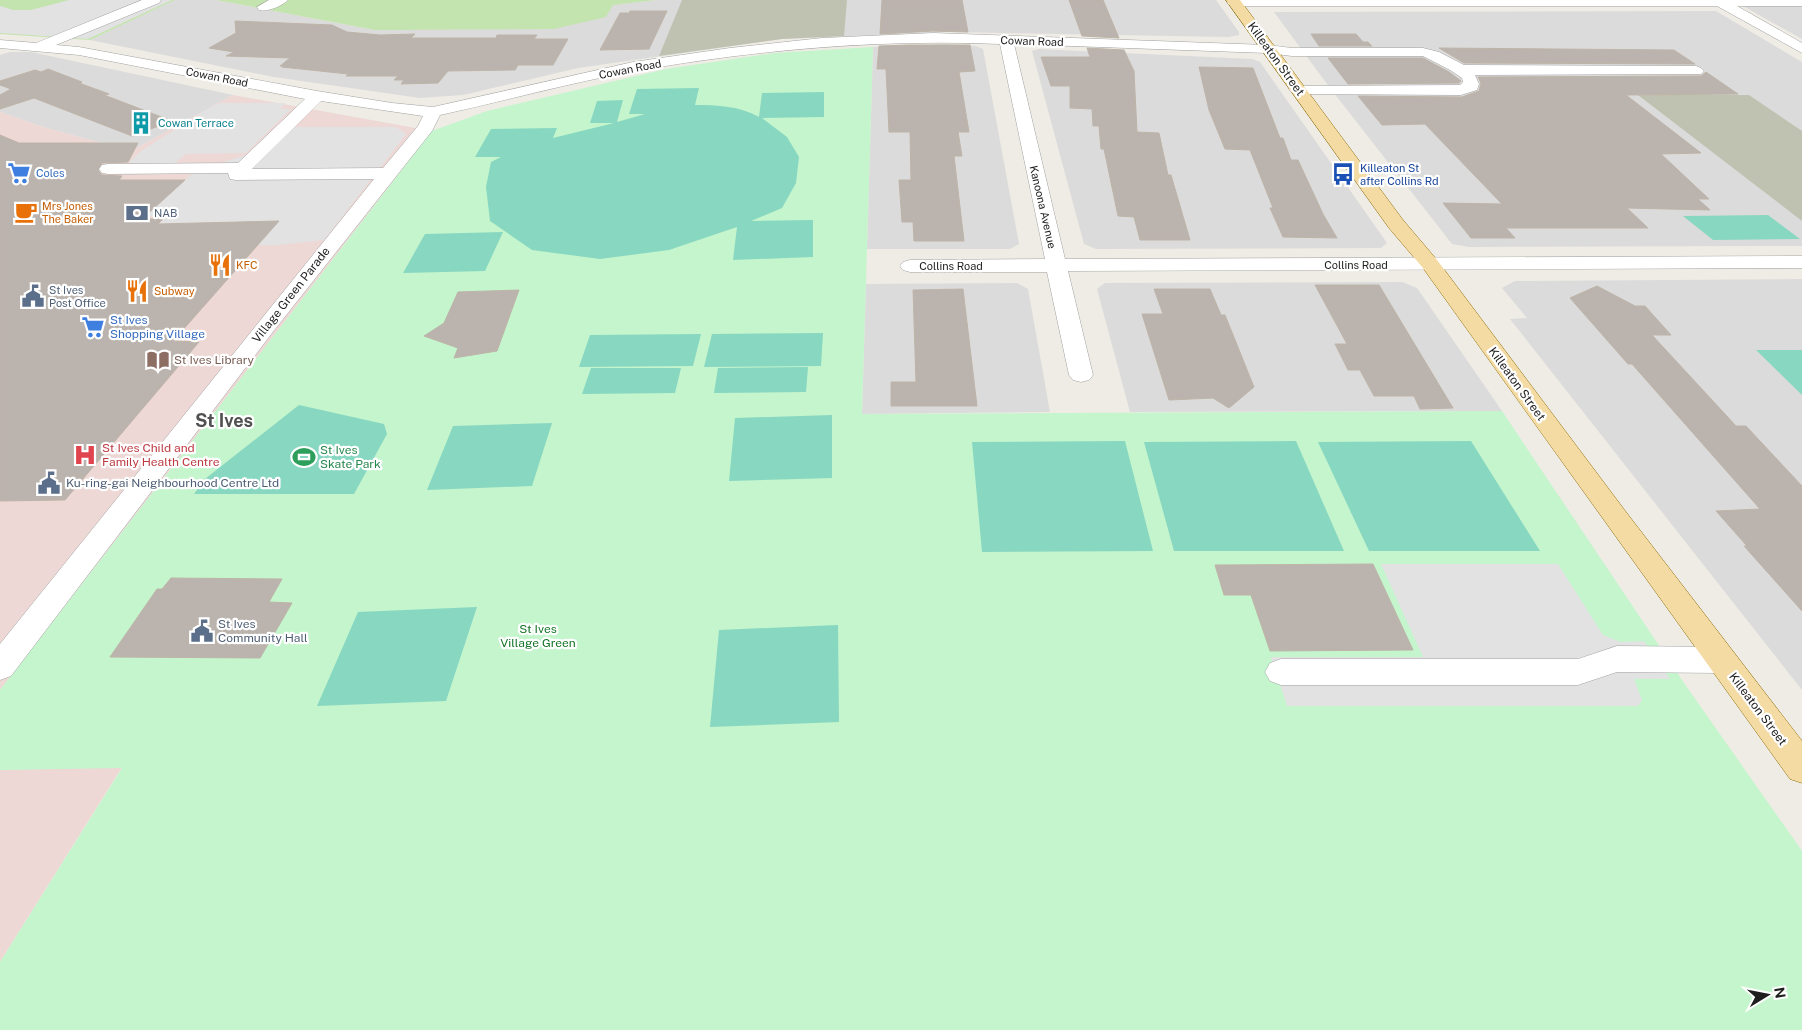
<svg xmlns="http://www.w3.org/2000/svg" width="1802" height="1030" font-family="'Public Sans',sans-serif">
<rect width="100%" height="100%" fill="#eeece4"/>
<path fill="#dcdbdb" d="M175,0H216L375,30L656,0H1216L1239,32V35L1228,37L947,32L782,39L578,68L463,95L420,98L274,77L90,40Z
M1741,5H1802V39Z
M1716,11L1802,62V246L1469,247L1452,244L1330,88L1274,12Z
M946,44L976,46L983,49L1019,244L1010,249H867L873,47Z
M1038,49L1252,59L1260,62L1387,243L1381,248L1096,249L1084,244L1032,51Z
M10,52H31L233,95L131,151L43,127L0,112V55Z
M1802,279V690L1510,319L1527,318L1502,288L1515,281Z
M1402,282L1417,288L1502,411L1130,412L1097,289L1105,283Z
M1017,283L1028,289L1050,412L862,414L866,284Z"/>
<path fill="#edd8d5" d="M233,95L432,131L0,690V112L43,127L131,151Z
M122,767L0,962V770Z"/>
<path fill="#c0c2b1" d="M682,0H847L844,36L782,39L659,56Z
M1638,95H1749L1802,131V221Z"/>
<path fill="#c3e4ae" d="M0,0H175L90,40L0,34Z
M216,0H656L613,5L606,17L554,29L375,30Z"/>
<path fill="#c4f5cd" d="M873,47L862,414L1502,411L1684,683L1802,851V1030H0V962L122,768L0,770V690L432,131L487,111L666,69L775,53Z"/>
<path fill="#88d7c1" d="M699,88L695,105C718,105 739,106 759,117L762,93L824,92V117L762,118L787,137L799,157L796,183L782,208L751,221L813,220V257L733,260L737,227L669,250L600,259L532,250L490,221L486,187L491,162L501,157H475L491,129L557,128L553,138L614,123H590L597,101L623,100L617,122L645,114H629L637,89Z
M1768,215L1800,239L1713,240L1683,216Z
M503,232L485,271L403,273L425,234Z
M823,333L821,366L704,367L712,334Z
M701,334L693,366L579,367L590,335Z
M1756,350H1802V395Z
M808,367L806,392L714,393L718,368Z
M591,368H681L675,393L582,394Z
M299,405L384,424L387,434L354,494H194L205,479Z
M832,415V478L729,481L735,418Z
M552,423L532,486L427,490L453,426Z
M1125,441L1153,551L982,552L972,442Z
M1296,441L1344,551H1174L1144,442Z
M1471,441L1540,551H1369L1318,442Z
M477,607L446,701L317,706L358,612Z
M838,625L839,722L710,727L719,630Z"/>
<path fill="#e2e2e2" d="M69,0H172L88,39L0,33V6L13,10H31Z
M221,103H286L280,109H291L246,153L186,154L174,164H134L129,162L144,149L209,108Z
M277,127H396L406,134L324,240L278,245L136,247L166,217L143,216L197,170L250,154Z
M1381,564H1558L1603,635L1621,642L1644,641L1670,679H1634L1642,700L1638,706H1287L1271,657H1423Z"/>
<path fill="#bbb4ae" stroke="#beb4a8" d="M882,0H962L968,32L933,31L880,34Z
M1069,0H1103L1119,38L1082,36Z
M630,11H667L649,49L600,50L620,13H629Z
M235,21L332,25L347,32L380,35L415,34L411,38H496L497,35H537L534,39H568L553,65H518L515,70L448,71L438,83L401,84L404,80H394L398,76H346L348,74L282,67L283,66H280L290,58L226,56L234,52L209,48L236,33Z
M1311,34H1356L1363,42H1368L1372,46H1319Z
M908,45H970L975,71L959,72L969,132H958L962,156H954L964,241H914L913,222H902L899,180H911L910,132H889L886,69H877L879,46Z
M1087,48L1124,50L1134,71L1137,132L1159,133L1168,175H1171L1190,240H1140L1134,217L1118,216L1104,149H1101L1099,126H1093L1092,109L1070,108V86H1051L1041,57H1090Z
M1439,48L1674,50L1695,64L1464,63Z
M1328,58H1423L1449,72L1461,81L1459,83L1348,84Z
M1199,67L1253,68L1280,138H1283L1291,160H1298L1323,214L1337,238L1283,237L1270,208H1273L1250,150L1225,149L1209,110Z
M48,69L82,82L79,83L109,94L104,95L172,121L132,136L34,98L0,109V95L11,89L0,85V81L35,70L41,72Z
M1706,72L1738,94L1626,95L1701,153L1661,154L1709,199H1698L1710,210L1627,208L1648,228H1506L1515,238H1471L1443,203L1502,204L1425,124L1382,125L1358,96L1462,97L1479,91L1481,83L1478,77L1701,76Z
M0,135L19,143H138L128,162L102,163L98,170L102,175L122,176L119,180H185L142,219H163L158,224L279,221L173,341L199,342L65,500L0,501Z
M1315,285H1379L1453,408L1420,409L1414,396H1374L1360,370H1348L1335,344H1347Z
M1597,286L1635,306H1645L1671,335H1652L1736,426H1746L1802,486V611L1744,546H1747L1716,511L1760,509L1632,364H1628L1570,298Z
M963,289L977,406H891V382H916L913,290Z
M1154,289H1210L1221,315H1225L1254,387L1229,408L1213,398L1169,400L1142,314H1163Z
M519,290L497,351L454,358L458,348L424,336L444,323L458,292Z
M1373,564L1413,650L1270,651L1251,595H1224L1215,565Z
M171,578L282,579L269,602L292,603L260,658L110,657L157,589H162Z"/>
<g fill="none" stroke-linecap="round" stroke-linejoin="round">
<defs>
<path id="minor" d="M142,0H161L159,3L56,45L79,47L317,91L392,103L433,107L633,62L730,48L822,38L933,33L1267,45L1292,48H1423L1439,52L1464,65L1696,66L1701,68L1704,71L1701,74L1475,75L1479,84L1477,90L1461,95L1297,94L1291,92L1289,89L1291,86L1460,85L1463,82L1462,78L1450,70L1423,56H1292L1267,53L1014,44L1065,259L1802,256V268L1068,271L1093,375L1089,380L1081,382L1073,380L1069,375L1047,272H910L903,270L900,266L903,262L910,260L1045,259L1000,44C877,39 756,50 635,71C569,83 504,101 440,115L432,131L272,333L11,676L0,680V644L374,179L236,180L230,179L228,173L108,174L102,173L99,169L102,165L108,164L238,163L305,99L79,55L0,48V40L36,43ZM321,101L423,116L418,126L383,168L252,169Z
M269,0H288C282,6 268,12 259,10L257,7Z
M1229,0H1802V6H1737L1802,43V53L1717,6H1234L1229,5L1227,2Z
M1617,646L1721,647L1732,651L1737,660L1732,669L1721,673L1617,672L1578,685H1281L1270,681L1265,672L1270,663L1281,659H1578Z"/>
<path id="major" d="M1226,0H1240L1403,220L1437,260L1626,512L1802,741V783L1790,779L1423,268L1389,228Z"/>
</defs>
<use href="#minor" stroke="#a2a2a2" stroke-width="1"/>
<use href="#major" stroke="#8c6f0c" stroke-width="1"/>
<use href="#minor" fill="#fff" fill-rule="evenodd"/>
<use href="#major" fill="#f4daa3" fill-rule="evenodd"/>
</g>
<defs>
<symbol id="building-bare" viewBox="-9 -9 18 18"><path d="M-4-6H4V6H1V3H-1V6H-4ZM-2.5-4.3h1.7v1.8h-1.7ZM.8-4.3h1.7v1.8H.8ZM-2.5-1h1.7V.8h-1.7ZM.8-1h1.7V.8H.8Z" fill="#0f9aa8" stroke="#fff" stroke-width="2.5" paint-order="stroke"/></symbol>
<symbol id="supermarket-bare" viewBox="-9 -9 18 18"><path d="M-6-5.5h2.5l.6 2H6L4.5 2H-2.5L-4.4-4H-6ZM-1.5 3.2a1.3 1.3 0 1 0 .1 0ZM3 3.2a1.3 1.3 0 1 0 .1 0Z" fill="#3f7fe0" stroke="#fff" stroke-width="2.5" paint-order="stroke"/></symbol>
<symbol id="bus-bare" viewBox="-9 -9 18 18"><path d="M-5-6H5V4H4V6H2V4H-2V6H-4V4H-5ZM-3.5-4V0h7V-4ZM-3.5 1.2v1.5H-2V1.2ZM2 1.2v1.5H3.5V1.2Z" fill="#1a4fb4" stroke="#fff" stroke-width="2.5" paint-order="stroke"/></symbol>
<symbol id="cafe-bare" viewBox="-9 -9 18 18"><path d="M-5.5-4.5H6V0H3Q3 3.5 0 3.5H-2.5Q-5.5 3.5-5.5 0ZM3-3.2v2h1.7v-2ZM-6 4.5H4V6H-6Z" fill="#e8710a" stroke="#fff" stroke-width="2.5" paint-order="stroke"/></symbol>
<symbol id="bank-bare" viewBox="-9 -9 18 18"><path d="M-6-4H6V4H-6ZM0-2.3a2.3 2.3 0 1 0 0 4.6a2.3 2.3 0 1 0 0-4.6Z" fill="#5c6f8a" stroke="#fff" stroke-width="2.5" paint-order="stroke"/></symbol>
<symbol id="restaurant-bare" viewBox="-9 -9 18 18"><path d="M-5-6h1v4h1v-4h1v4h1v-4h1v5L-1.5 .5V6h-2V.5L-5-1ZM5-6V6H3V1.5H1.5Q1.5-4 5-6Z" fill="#e8710a" stroke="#fff" stroke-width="2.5" paint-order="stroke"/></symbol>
<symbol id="civic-bare" viewBox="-9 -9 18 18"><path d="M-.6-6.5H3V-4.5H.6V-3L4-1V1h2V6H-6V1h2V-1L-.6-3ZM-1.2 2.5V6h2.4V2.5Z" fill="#5c6f8a" stroke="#fff" stroke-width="2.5" paint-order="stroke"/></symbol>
<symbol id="library-bare" viewBox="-9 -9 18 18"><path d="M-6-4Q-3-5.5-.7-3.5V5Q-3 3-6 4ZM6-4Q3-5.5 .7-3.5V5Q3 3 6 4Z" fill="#8d6e63" stroke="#fff" stroke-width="2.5" paint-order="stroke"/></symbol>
<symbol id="hospital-bare" viewBox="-9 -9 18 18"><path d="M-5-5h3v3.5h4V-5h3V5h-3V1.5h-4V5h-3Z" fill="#e0444e" stroke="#fff" stroke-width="2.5" paint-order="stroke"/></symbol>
<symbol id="stadium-bare" viewBox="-9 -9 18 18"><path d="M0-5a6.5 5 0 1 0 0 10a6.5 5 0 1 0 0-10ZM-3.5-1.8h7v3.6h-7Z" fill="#2e9e5b" stroke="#fff" stroke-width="2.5" paint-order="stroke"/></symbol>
</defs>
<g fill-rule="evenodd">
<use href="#building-bare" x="125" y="107" width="32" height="32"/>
<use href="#supermarket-bare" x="3" y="157" width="32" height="32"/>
<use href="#bus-bare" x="1327" y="158" width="32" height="32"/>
<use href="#cafe-bare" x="10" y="196" width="32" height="32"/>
<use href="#bank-bare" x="121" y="197" width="32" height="32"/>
<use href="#restaurant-bare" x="204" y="249" width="32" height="32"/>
<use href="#restaurant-bare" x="121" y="275" width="32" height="32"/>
<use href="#civic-bare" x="17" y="280" width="32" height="32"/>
<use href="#supermarket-bare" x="77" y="311" width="32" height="32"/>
<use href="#library-bare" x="142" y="344" width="32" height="32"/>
<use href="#hospital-bare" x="69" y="439" width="32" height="32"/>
<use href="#stadium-bare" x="288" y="441" width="32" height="32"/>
<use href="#civic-bare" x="33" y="467" width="32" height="32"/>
<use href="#civic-bare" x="186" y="615" width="32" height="32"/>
</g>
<g text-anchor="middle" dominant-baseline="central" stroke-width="4.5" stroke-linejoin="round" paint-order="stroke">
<g font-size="11" fill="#1e1e1e" stroke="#fff">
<text transform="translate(1032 41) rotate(2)">Cowan Road</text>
<text transform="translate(630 69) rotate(-11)">Cowan Road</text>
<text transform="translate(217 77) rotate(11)">Cowan Road</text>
<text transform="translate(1043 207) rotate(77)">Kanoona Avenue</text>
<text x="1356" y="265">Collins Road</text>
<text x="951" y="266">Collins Road</text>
</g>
<g font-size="11" fill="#0d838f" stroke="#fff" text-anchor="start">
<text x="158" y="123">Cowan Terrace</text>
</g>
<g font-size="11" fill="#164399" stroke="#fff" text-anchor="start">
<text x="1360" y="168">Killeaton St<tspan x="1360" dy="13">after Collins Rd</tspan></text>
</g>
<g font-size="11" fill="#366cbe" stroke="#fff" text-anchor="start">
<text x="36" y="173">Coles</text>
</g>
<g font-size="11" fill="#c56008" stroke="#fff" text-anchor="start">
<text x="42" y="206">Mrs Jones<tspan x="42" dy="13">The Baker</tspan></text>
<text x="236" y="265">KFC</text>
<text x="154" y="291">Subway</text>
</g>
<g font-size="11" fill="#4e5e75" stroke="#fff" text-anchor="start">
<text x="154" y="213">NAB</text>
<text x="49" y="290">St Ives<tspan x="49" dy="13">Post Office</tspan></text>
</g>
<g font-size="12" fill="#1e1e1e" stroke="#fff">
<text transform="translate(1276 59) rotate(54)">Killeaton Street</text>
<text transform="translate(291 295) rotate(-52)">Village Green Parade</text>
<text transform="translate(1517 384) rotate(54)">Killeaton Street</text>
<text transform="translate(1758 709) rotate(53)">Killeaton Street</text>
</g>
<g font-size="12" fill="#366cbe" stroke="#fff" text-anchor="start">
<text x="110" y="320">St Ives<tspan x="110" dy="14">Shopping Village</tspan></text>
</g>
<g font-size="12" fill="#785e54" stroke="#fff" text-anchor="start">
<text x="174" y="360">St Ives Library</text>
</g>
<g font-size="12" fill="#be3a42" stroke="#fff" text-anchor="start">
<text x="102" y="448">St Ives Child and<tspan x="102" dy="14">Family Health Centre</tspan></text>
</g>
<g font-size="12" fill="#27864d" stroke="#fff" text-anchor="start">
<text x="320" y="450">St Ives<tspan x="320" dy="14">Skate Park</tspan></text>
</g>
<g font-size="12" fill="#4e5e75" stroke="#fff" text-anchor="start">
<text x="66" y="483">Ku-ring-gai Neighbourhood Centre Ltd</text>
<text x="218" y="624">St Ives<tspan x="218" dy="14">Community Hall</tspan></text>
</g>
<g font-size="12" fill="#147326" stroke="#fff">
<text x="538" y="629">St Ives<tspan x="538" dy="14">Village Green</tspan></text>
</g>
<g font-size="18" font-weight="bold" fill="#515151" stroke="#fff">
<text x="224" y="420">St Ives</text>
</g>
</g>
<g transform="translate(1767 995) rotate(80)" stroke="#ffffff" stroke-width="4" paint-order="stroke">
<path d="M0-4L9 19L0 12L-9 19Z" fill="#1e1e1e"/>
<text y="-8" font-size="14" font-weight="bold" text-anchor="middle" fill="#1e1e1e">N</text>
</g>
</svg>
